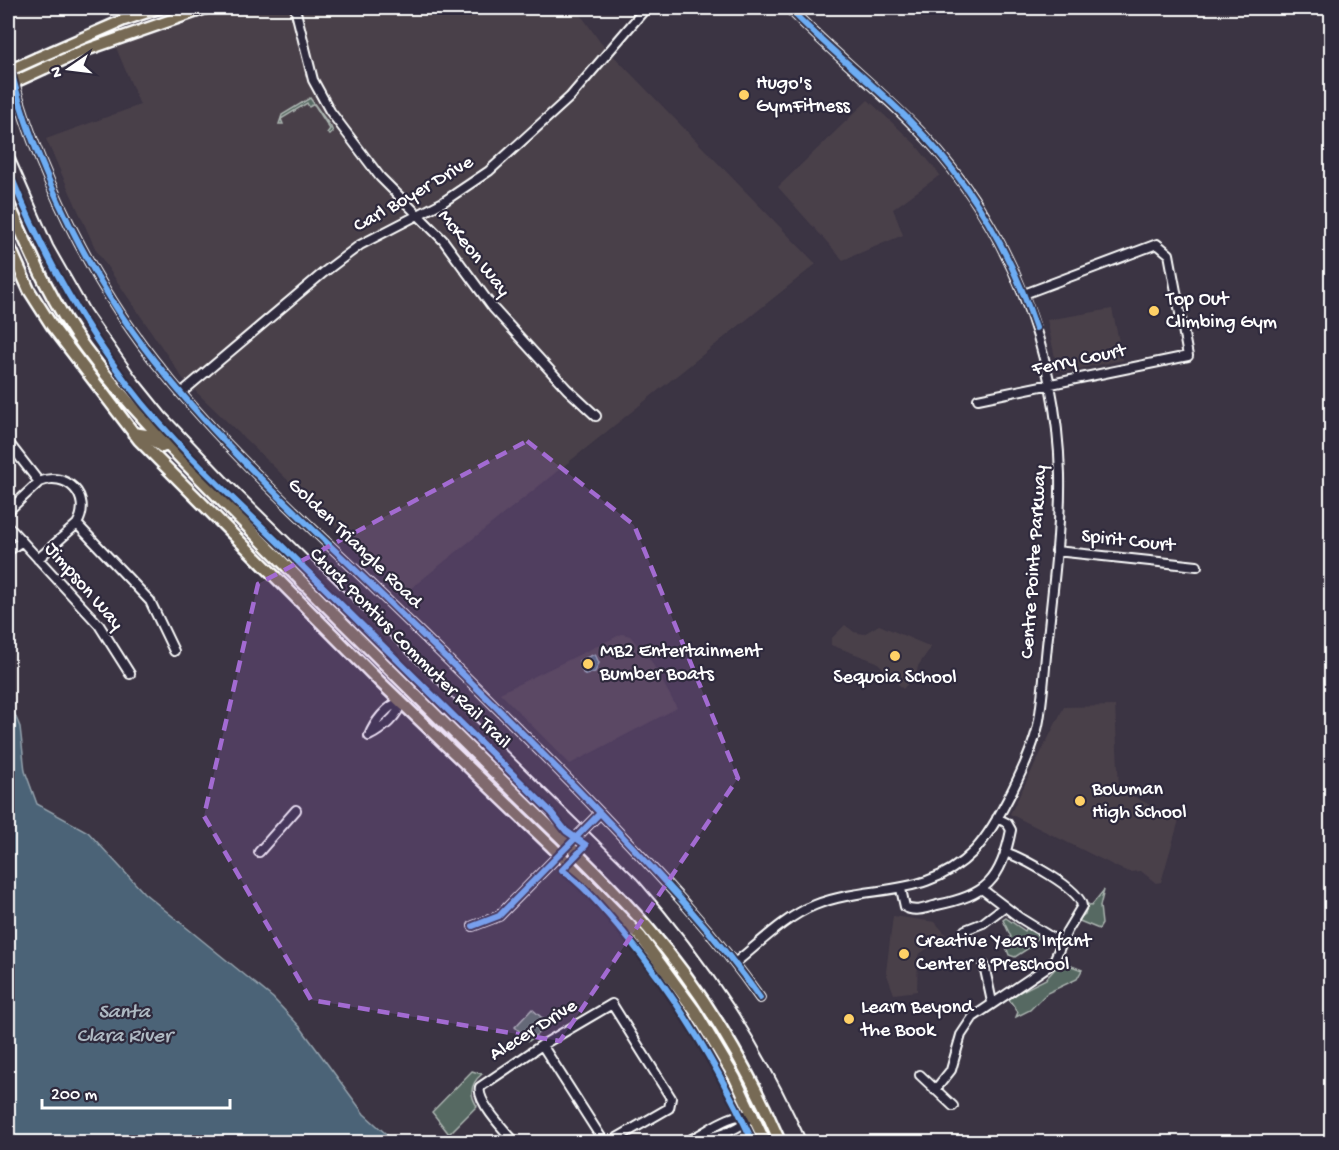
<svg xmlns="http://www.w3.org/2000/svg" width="1339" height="1150" font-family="'Gochi Hand',sans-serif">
<rect width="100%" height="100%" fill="#3b3443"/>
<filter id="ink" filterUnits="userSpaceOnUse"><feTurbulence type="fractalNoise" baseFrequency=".0167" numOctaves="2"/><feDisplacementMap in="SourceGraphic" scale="12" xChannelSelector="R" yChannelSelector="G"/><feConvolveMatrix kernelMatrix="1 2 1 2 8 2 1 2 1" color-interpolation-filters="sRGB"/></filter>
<g filter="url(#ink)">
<path fill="#4a404a" d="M229,8H576L600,42L816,264L405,593L184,380L96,250L46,139L140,105L115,45Z
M868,100L915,144L940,175L893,209L903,235L843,260L778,187Z
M1112,309L1123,360L1063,372L1057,367L1047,320Z
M845,625L854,632L864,634L879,625L931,647L918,666L917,672L903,689L877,662L831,645V639Z
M622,634L630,636L651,661L677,708L570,764L500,693Z
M1115,706L1119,789L1179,820L1161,882L1156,883L1141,871L1129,872L1119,868L1010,814L1064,707Z
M893,916L935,922L946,935L918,955L917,991L894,994L886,972Z"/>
<path fill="#576962" stroke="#abb4b0" stroke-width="1.5" d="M310,98L331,127L333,132L330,135L327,133L330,129L314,104L309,107L307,103L281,119L283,124H279L282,115Z
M1104,890L1100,906L1102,924L1099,929L1077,920L1085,914L1088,904L1091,906Z
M1006,918L1025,931L1027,927L1039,935L1032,946L1015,957L1009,955L1004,941L1011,937L1003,920Z
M1061,962L1082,970L1077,979L1047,993L1030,1010L1016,1017L1018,1012L1008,998L1046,979Z
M532,1009L549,1024L529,1041L515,1027Z
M472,1071L482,1074C471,1083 469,1094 477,1106L449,1134L432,1112Z"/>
<path fill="#4c6477" stroke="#94a2ad" stroke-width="1.5" d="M595,654L599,663L595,672L586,675L583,673L579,661Z
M8,698L20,727L25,771L37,804L88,832L144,893L273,998L301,1028L364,1114L395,1142H8Z"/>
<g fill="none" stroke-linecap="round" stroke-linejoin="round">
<defs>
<path id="minor" d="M295,8L313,80L330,111L380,177L443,240L493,308L567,389L596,416
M8,59C33,165 95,290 165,374C225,448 297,514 366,580C447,658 527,736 604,817C659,875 714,932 760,998
M181,393L323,273L360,245L443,202L489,171L570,97L646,8
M978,399L1188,356L1169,254L1157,244L1024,294
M8,442L39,482C66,470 93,496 77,524L150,601L174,651
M8,511L39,482
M8,526L99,625L130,674
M8,551L22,541
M1056,551L1197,566
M38,559L77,524
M401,702C399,716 381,730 369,736C374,723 387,705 401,702Z
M259,852L296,810
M901,889L905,907C914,913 927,908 937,905C986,895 1001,881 1011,830L1007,823L997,818
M983,890L1020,918L1062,944
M473,926L499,916L600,813
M965,930L983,923L1004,907
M735,963C760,943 785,917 815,905C871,883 926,900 974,851C997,827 1034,752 1039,720C1044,690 1045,658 1049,628C1054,577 1061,526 1060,475C1057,352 1010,230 927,139C884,92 833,54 789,8
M984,965L992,1002
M542,1045L604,1142
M920,1075L953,1106
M935,1090L951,1070L961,1035L973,1017L1053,963L1067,931L1082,906C1080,888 1022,858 1005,852
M701,1136C717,1140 742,1127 753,1115
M515,1142C505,1131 476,1101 480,1087L542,1045L612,1004L671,1098L669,1108L610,1142
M685,1142C708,1133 725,1113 753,1115"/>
<path id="major" d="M37,58L124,20L159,8
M45,68L83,51L206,8
M8,202C30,252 52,304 85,348C133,413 191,469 247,526C336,617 427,706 518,796C562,839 608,882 648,928C702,990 748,1066 780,1142
M8,243L29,290L52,326L139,440L379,681L551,846L640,936L695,1011L735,1078L765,1142
M133,433L146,435L162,447"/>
</defs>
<use href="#minor" stroke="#fff" stroke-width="12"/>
<use href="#major" stroke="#fff" stroke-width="15"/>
<use href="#minor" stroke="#2f2a3d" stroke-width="8"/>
<use href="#major" stroke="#776a54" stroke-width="10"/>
<path stroke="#fff" stroke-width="2" d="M8,142L53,245L90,310L137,377L166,413L226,476L637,879C710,962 762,1042 807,1142"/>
<defs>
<path id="major-bridge" d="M8,71L37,58
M8,85L45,68"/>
</defs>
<use href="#major-bridge" stroke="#fff" stroke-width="15" stroke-linecap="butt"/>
<use href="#major-bridge" stroke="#776a54" stroke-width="10"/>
<defs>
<path id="cycleway" d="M789,8C827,48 870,81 909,120C967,178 1010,250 1036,328
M8,59C33,165 95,290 165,374C225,448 297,514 366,580C447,658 527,736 604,817C659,875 714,932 760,998
M8,169C37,240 68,300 113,364C161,434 226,491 286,550C374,638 463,725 551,812L566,831L586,845L562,870C585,886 605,911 623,932C677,997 718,1066 753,1142
M473,926L499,916L600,813"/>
</defs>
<use href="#cycleway" stroke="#2f2a3d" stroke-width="10"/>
<use href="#cycleway" stroke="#6dadf4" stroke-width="6"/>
</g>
</g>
<path fill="#a36bd2" fill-opacity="0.2" stroke="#a36bd2" stroke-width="4.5" stroke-dasharray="12 8" stroke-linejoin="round" d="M527,441L634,525L738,778L560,1041L311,1000L204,816L258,584Z"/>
<g fill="#ffd166" stroke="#2f2a3d" stroke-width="2">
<circle cx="744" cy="95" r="6"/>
<circle cx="1154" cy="311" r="6"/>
<circle cx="895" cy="656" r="6"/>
<circle cx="588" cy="664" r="6"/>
<circle cx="1080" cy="801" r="6"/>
<circle cx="904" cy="954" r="6"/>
<circle cx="849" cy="1019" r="6"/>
</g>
<g text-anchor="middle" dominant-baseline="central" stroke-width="4.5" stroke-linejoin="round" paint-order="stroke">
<g font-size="20" fill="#fff" stroke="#2f2a3d" text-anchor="start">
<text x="756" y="84">Hugo's<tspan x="756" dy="23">GymFitness</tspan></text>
<text x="1166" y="300">Top Out<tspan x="1166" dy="23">Climbing Gym</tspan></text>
<text x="600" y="652">MB2 Entertainment<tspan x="600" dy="23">Bumber Boats</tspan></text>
<text x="895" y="678" text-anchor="middle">Sequoia School</text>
<text x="1092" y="790">Bowman<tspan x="1092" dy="23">High School</tspan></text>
<text x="916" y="942">Creative Years Infant<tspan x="916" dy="23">Center &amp; Preschool</tspan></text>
<text x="861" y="1008">Learn Beyond<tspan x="861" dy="23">the Book</tspan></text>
</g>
<g font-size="20" fill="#fff" stroke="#2f2a3d">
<text transform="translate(414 195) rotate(-30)">Carl Boyer Drive</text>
<text transform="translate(473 254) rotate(52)">McKeon Way</text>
<text transform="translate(1079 361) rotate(-12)">Ferry Court</text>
<text transform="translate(1128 542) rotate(6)">Spirit Court</text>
<text transform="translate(354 544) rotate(44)">Golden Triangle Road</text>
<text transform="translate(1035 562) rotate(-86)">Centre Pointe Parkway</text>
<text transform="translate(83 587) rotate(49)">Jimpson Way</text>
<text transform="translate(409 649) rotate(45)">Chuck Pontius Commuter Rail Trail</text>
<text transform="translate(534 1031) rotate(-32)">Alecer Drive</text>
</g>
<g font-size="21" font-style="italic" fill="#aeb9c2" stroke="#2f2a3d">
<text x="124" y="1013">Santa<tspan x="124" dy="24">Clara River</tspan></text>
</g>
</g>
<rect width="1339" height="1150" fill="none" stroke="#2f2a3d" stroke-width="30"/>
<rect x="15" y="15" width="1309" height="1120" fill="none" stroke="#fff" stroke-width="2" filter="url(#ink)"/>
<g transform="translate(69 69) rotate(256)" stroke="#2f2a3d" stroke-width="4.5" paint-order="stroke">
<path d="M0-4.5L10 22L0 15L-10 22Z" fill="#ffffff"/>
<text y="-9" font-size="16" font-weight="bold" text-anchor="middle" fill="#ffffff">N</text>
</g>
<path d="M42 1099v9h188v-9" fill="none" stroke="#ffffff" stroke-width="3"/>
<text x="51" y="1099" font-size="18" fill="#ffffff" stroke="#2f2a3d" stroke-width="4.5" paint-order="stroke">200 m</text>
</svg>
